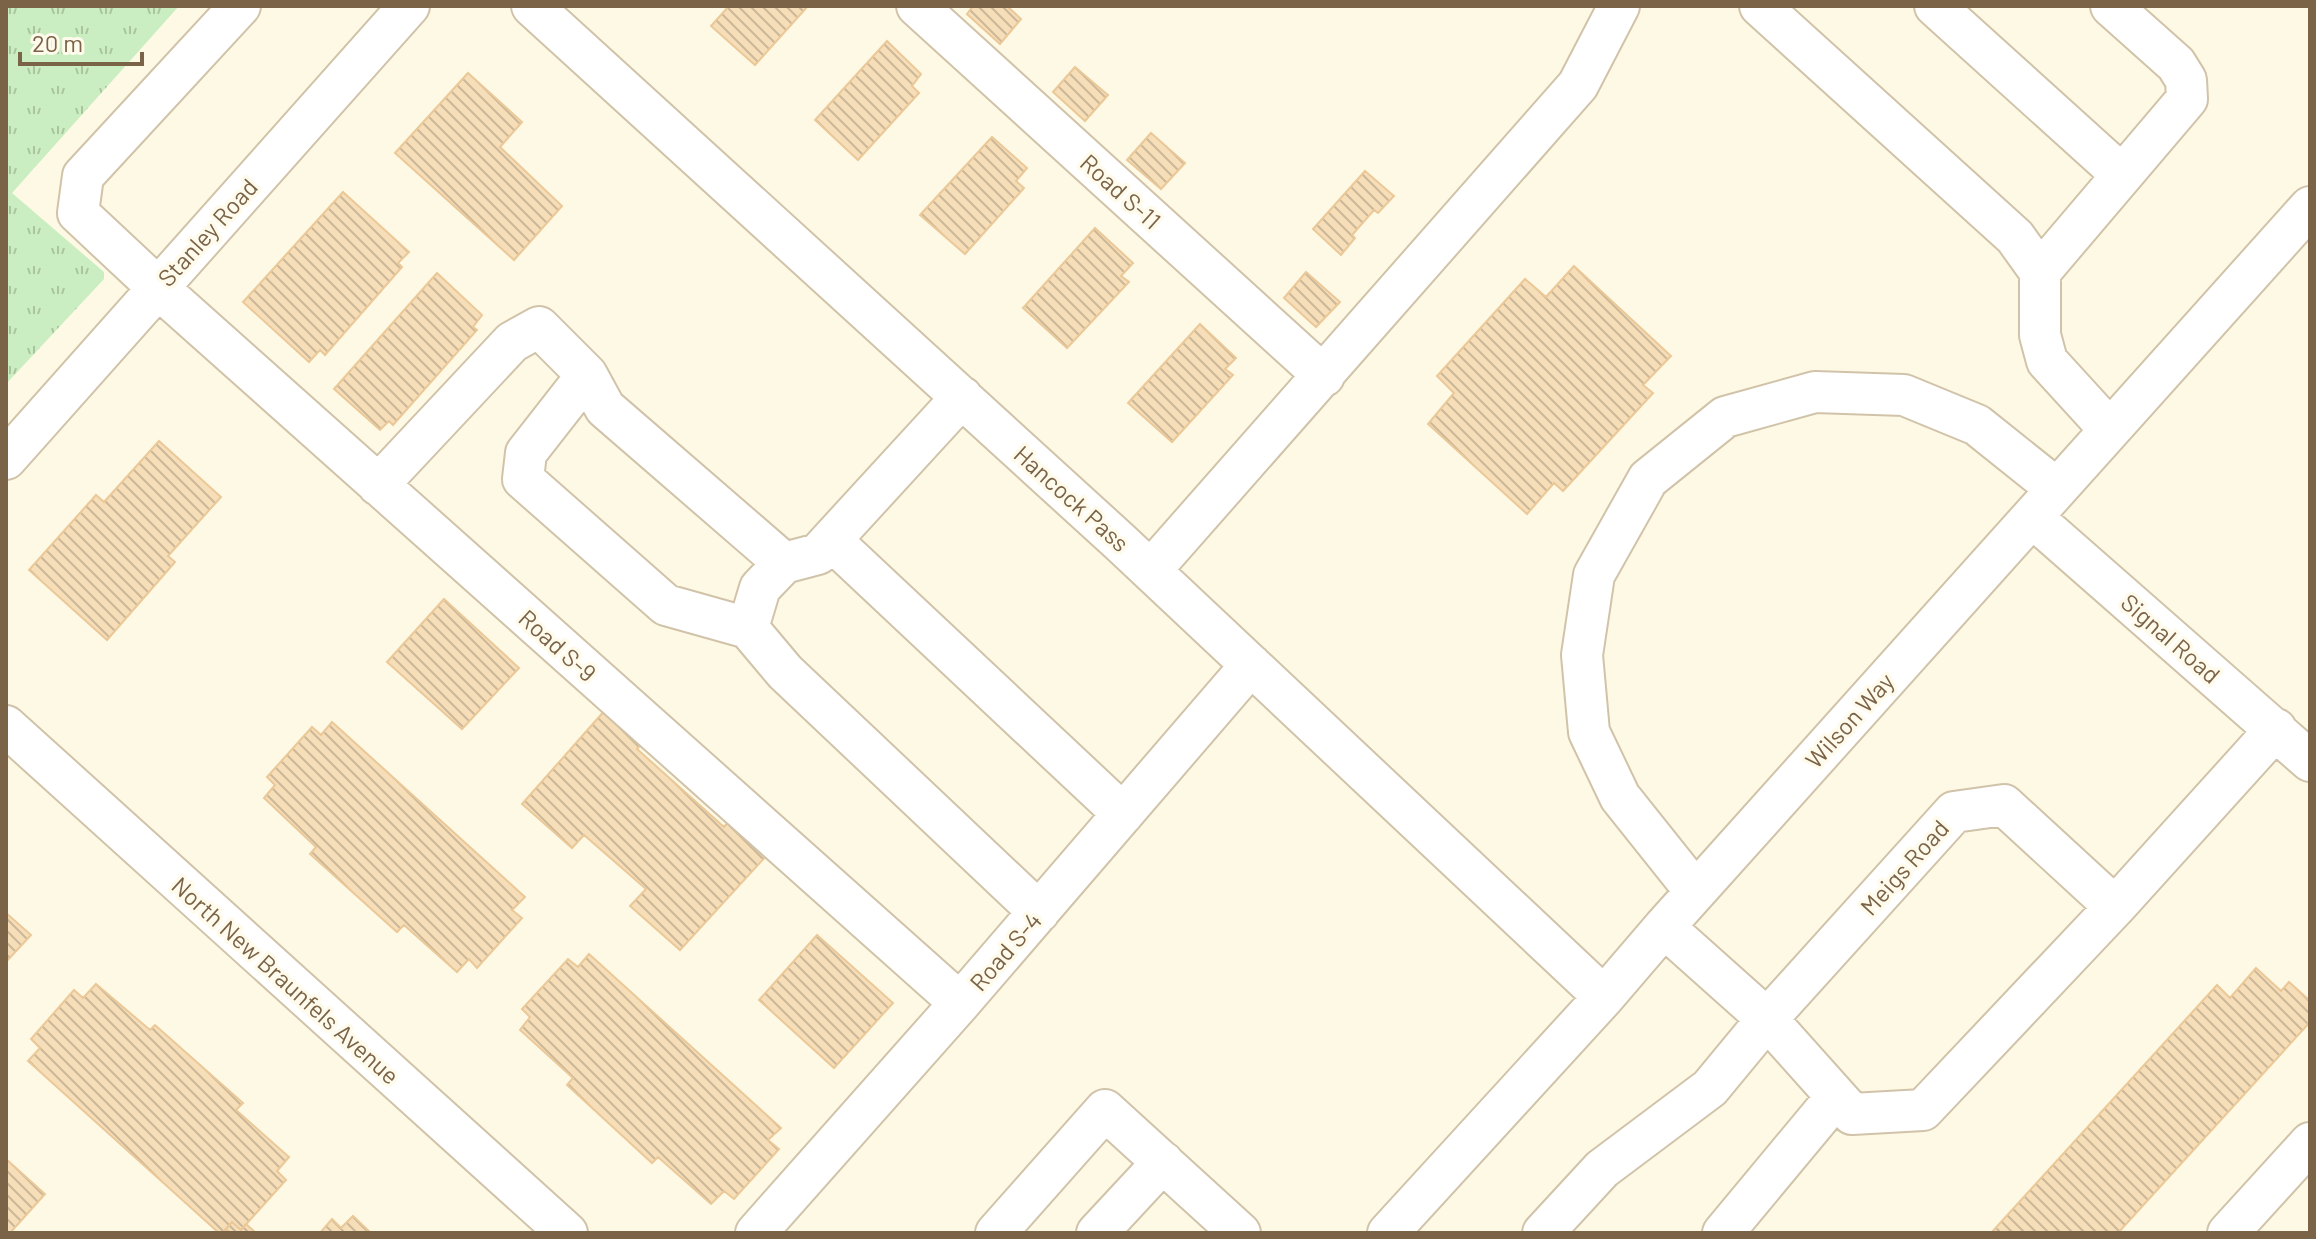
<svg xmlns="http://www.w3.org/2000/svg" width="2316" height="1239" font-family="Barlow,sans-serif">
<defs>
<pattern id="grass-tufts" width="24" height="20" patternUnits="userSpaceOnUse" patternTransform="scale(2)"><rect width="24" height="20" fill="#caeec1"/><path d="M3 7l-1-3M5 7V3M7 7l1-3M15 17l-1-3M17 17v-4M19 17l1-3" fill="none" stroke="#a9c49f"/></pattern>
<pattern id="building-back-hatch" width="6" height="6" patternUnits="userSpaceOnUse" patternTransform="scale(2)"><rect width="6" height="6" fill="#f6deb9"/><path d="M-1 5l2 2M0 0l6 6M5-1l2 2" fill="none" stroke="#ccb898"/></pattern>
</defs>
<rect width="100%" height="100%" fill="#fef9e4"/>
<path fill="url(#grass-tufts)" d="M6,6H179L12,193L104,272V279L6,384Z"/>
<path fill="url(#building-back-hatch)" stroke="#ebc898" stroke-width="2" d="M729,6H808L755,65L711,26Z
M973,6H1007L1021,19L1000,44L967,14Z
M887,41L921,74L912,86L919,93L858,160L815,120Z
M1075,67L1108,95L1085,121L1053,92Z
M468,73L522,122L500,147L562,206L514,260L395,153Z
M1151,133L1185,163L1161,189L1127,160Z
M992,137L1027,168L1016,181L1024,188L965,254L920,215Z
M1365,171L1394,196L1378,213L1374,210L1352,235L1355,238L1341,255L1313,229Z
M343,192L409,252L398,263L402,267L325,355L320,350L309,362L243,302Z
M1095,228L1133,263L1121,276L1129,282L1067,348L1023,308Z
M1574,266L1671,356L1643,385L1653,393L1563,491L1554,483L1527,514L1428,424L1454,393L1437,376L1525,279L1546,297Z
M1306,272L1340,302L1316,327L1284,298Z
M437,273L482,315L473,327L477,330L393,425L389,421L380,430L334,389Z
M1200,324L1236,358L1225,369L1233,375L1172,442L1128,403Z
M159,441L221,497L168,556L175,562L107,640L29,570L96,495L104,502Z
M444,599L519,668L462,729L387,662Z
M606,709L643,742L637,749L724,827L729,821L768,854L680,950L630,906L646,889L584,835L572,848L522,804Z
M332,722L525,897L512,910L522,918L477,968L469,959L457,972L404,925L397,932L310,854L316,847L264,798L275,785L267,777L312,727L321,735Z
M6,913L31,935L6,962Z
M817,935L893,1003L834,1068L759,1000Z
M589,954L781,1128L768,1140L779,1149L734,1199L724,1191L711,1204L658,1157L652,1163L567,1085L573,1078L520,1030L530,1017L522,1009L568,959L578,967Z
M2256,968L2281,991L2289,982L2310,1001V1022L2118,1233H1991L2217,985L2230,998Z
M96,984L150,1030L155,1025L243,1103L236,1110L289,1157L277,1171L286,1180L241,1230L232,1222L222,1233H219L28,1061L40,1048L31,1039L74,990L83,998Z
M6,1159L45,1194L10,1233H6Z
M353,1216L371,1233H320L332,1219L341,1228Z
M232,1222L241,1230L246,1224L256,1233H230L226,1229Z"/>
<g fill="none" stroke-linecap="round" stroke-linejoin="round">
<defs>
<path id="minor" d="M240,6L83,176L78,213L157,287L960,1003
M532,6L1120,542L1604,997
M917,6L1324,376
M1760,6L2015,237L2040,272V335L2047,361L2110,430
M1935,6L2122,175
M2040,272L2187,99L2186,80L2176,64L2111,6
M587,375L526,453L523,479L666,605L748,628
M6,459L409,6
M378,485L512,342L539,327L587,375L605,408L784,563L818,554L962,397
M2032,517L2310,761
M831,540L1123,814
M784,563L760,588L748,628L785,672L1039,912
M1151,570L1578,85L1619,6
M6,726L567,1233
M1695,891L1620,797L1589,732L1582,655L1594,575L1648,479L1725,417L1815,392L1904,395L1977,425L2057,489
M1664,927L1767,1019L1852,1114L1923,1110L2115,907
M756,1233L960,1003L1251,665
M996,1233L1105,1110L1240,1233
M1097,1233L1163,1162
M1388,1233L1604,997L1664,927L2310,207
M1543,1233L1602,1169L1710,1088L1767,1019L1954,812L2004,805L2115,907L2276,729
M1723,1233L1836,1097
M2228,1233L2310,1143"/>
</defs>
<use href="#minor" stroke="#d1c3a9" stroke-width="44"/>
<use href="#minor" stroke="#fff" stroke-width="40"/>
</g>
<g text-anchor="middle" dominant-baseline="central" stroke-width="7" stroke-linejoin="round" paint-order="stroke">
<g font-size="24" fill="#7a6347" stroke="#fffbec">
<text transform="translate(1121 191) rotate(42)">Road S-11</text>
<text transform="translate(207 232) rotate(-48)">Stanley Road</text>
<text transform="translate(1072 498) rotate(42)">Hancock Pass</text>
<text transform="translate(2171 638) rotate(41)">Signal Road</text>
<text transform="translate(558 645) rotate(42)">Road S-9</text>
<text transform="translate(1849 720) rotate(-48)">Wilson Way</text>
<text transform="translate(1904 867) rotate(-48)">Meigs Road</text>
<text transform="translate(1005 951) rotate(-49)">Road S-4</text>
<text transform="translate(286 980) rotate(42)">North New Braunfels Avenue</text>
</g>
</g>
<rect width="2316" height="1239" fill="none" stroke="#7a6347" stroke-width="16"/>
<path d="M20 52v12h122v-12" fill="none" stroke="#7a6347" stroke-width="4"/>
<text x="32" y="52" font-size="24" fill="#7a6347" stroke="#fffbec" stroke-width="6" paint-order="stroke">20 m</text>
</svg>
